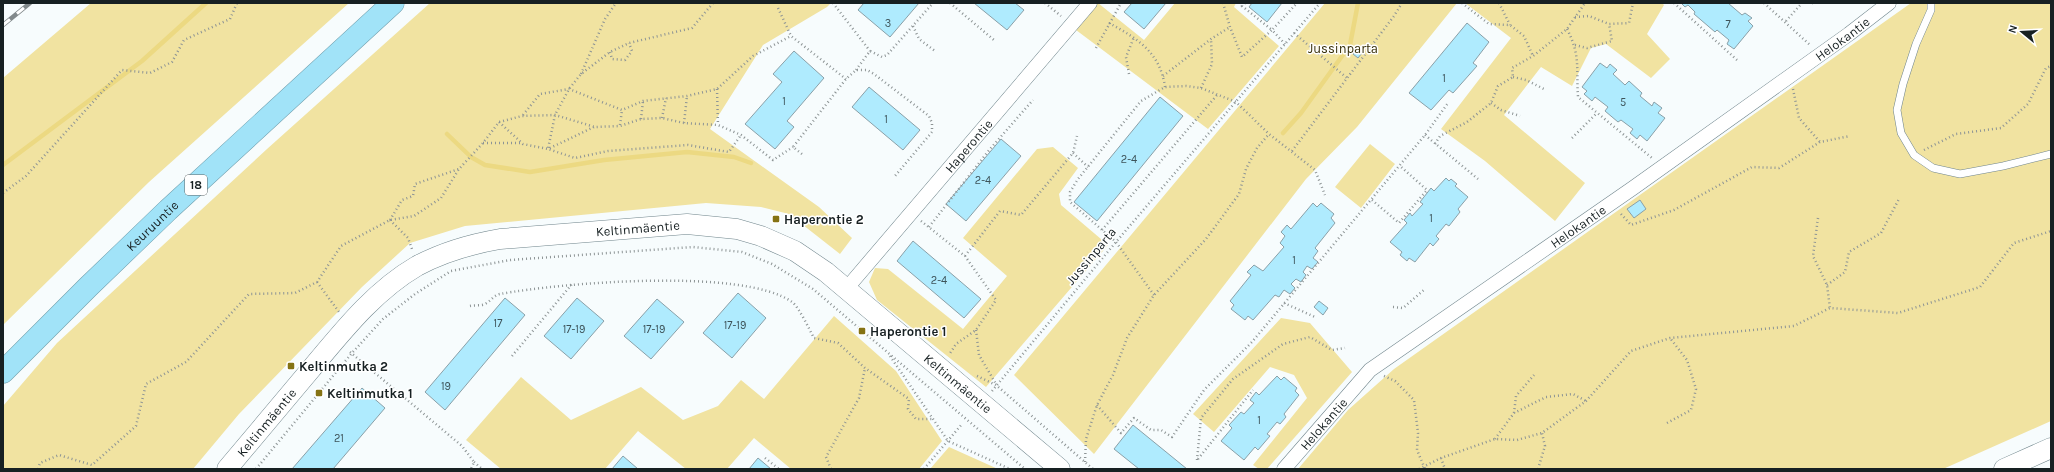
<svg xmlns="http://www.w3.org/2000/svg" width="2054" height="472" font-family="Karla,sans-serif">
<rect width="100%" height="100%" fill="#f7fcfd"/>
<path fill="#f1e3a1" d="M91,3H349L149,182L3,325V78Z
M430,3H831L827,7L763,45L710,129L819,207L852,238L840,254L789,214L761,207L706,203L465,226L410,243L362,287L239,414L193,469H3V406L57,343L267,149Z
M1098,3L1144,40L1175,3H1236L1234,7L1279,46L1208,129L1076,30Z
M1325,3H1457L1357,127L1306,179L1094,454L1014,375Z
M1465,3H1662L1664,5L1647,34L1670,59L1651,78L1606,44L1591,48L1572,86L1541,67L1504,115L1585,183L1555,221L1485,161L1441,129L1511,38Z
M1911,3H2051V421L1943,469H1298L1348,410L1394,369Z
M1370,144L1395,164L1361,208L1335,187Z
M1053,147L1078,168L1059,194L1061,205L1108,245L986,387L877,300L869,282L875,268L888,269L963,329L1007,276L963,238L1037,149Z
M834,316L896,371L942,441L919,469H791L754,438L727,469H686L638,431L605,469H501L466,440L521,377L571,420L641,387L683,420L718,406L741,380L764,399Z
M1281,318L1310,323L1352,372L1267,469H1259L1253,465L1307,398L1294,375L1270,367L1214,432L1193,414Z
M949,447L998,469H930Z"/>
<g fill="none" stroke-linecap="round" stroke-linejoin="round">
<path stroke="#ecd982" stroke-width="4.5" d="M1283,133L1301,113L1350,45L1358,3
M447,134L471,157L485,165L530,172L604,160L687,152L734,157L751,163
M3,165L142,61L206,3"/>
</g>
<path fill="#afebfe" stroke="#8aa0a8" d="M864,3H919L890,37L858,10Z
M974,3H1015L1024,10L1007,30Z
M1132,3H1166L1144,29L1124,12Z
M1252,3H1282L1267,22L1249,7Z
M1681,3H1728L1742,15L1745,13L1752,18L1748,21L1753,26L1734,49L1727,44L1729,40L1717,30L1715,32L1694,14L1695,12L1688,5L1685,7Z
M1467,23L1489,42L1473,63L1477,66L1453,93L1449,90L1431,110L1409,93Z
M1357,49L1362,53L1358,58L1353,54Z
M794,51L824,78L787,121L794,127L775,149L745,124L782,82L773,74Z
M1600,63L1607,68L1610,64L1617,70L1613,74L1625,85L1629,81L1642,93L1640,96L1652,106L1654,102L1662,108L1658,113L1665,118L1647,141L1640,135L1637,139L1630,133L1633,129L1621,120L1618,122L1605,111L1608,107L1595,97L1592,101L1584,94L1587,91L1582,87Z
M869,87L920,130L903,150L852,107Z
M1160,97L1183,116L1097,221L1074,202Z
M1001,139L1021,156L966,221L946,204Z
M1446,178L1449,181L1451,179L1457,184L1455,186L1468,197L1458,209L1460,212L1449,226L1446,224L1436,236L1439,239L1433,246L1430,243L1415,262L1409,258L1407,261L1400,255L1402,252L1390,242L1407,223L1404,220L1410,213L1412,216L1423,204L1420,202L1431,188L1434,191Z
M1640,200L1646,209L1634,218L1627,209Z
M1313,203L1317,207L1321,203L1334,214L1331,218L1335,223L1315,248L1318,251L1313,258L1318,262L1312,269L1307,266L1303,272L1306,275L1301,282L1296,279L1291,284L1295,288L1290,294L1284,290L1279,297L1275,295L1253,320L1248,316L1245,320L1231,309L1234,305L1230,301L1251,275L1247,272L1254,265L1263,271L1284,247L1280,243L1285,236L1281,232L1287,225L1291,229Z
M913,241L981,299L964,318L897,261Z
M738,293L766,318L732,358L703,333Z
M505,298L525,315L445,410L425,392Z
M577,298L604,321L571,359L544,336Z
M657,299L684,322L651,359L624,336Z
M1319,301L1328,308L1323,315L1314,307Z
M1277,376L1281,380L1284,377L1297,388L1295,391L1299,395L1284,414L1286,417L1280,424L1277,422L1267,434L1270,436L1258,450L1255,447L1244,460L1221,441L1232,428L1229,425L1241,412L1244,414L1254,403L1250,400L1256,392L1259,395Z
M362,388L385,408L333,469H292Z
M1133,425L1187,469H1139L1114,449Z
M623,456L638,469H612Z
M758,458L771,469H749Z"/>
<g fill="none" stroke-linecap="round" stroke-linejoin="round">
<defs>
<path id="lane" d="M1931,3V10L1916,44L1903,84L1897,110L1901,133L1914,155L1933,168L1960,174L2003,166L2051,154"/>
<g id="street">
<path id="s1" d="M847,288L1090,3"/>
<path id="s2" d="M1284,469L1370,370L1633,188L1849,34L1889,3"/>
</g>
<g id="secondary">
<path id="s3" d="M227,469C255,436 283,402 311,369C342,332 374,291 417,266C443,252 471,244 500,239L687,224L737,229L761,236L795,251L826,272L1060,469"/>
<path d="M2004,469L2051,448"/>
</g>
<g id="highway">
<path id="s4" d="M3,372L88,287L168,210L393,3"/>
</g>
</defs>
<use href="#lane" stroke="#70858c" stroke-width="8"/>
<use href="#street" stroke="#70858c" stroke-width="15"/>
<use href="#secondary" stroke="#70858c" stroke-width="21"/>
<use href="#highway" stroke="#719fad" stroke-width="23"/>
<path stroke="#8d9495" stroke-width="2.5" stroke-dasharray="1 3" stroke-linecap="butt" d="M713,3L692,28L629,43L610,52L581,74L569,89L555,115L548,149L575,158L608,151L688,145L729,152L741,135
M833,3L870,51
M950,3L994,40
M1045,3L1061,16
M1223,3L1230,27L1242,57L1272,30L1285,44
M1245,3L1242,6L1272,30L1297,3
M1462,3L1489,24L1510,25L1524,36L1533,56
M1499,3L1510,25
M1674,3L1737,60
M1764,3L1810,45
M1812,3H1813
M778,8L791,36L846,79
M1575,17L1589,16L1609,24L1629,23L1633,3
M1786,21L1802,3
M1109,23C1138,39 1160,52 1165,87
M913,26L919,39L935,51
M1567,29C1581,56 1576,69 1578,97L1652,158
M1294,33L1347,78
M1575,45L1587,48L1612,41L1609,24
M1096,48L1121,3
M610,52L612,59L625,60L632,51L629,43
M856,70L870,51L882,57L887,55L933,3
M581,74L605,19L616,3
M1129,74L1126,57L1134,37
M1163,76L1211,39L1230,27
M1513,77L1526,80L1544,89
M1201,88L1212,64L1211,39
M717,89L718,125
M1793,89L1799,118L1820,142
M1491,103L1501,110L1520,116
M523,115L540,94L569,89L622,110L643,101L687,96L717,89L753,56L791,36
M662,118L666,98
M641,119L643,101
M499,122L523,144L548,149L594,127
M684,123L687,96
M620,125L622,110
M1425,135L1478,179
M1572,138L1597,113
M483,143H522
M1435,144L1440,136L1467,122L1491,103L1498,86L1513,77L1512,68L1533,56L1567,29L1585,3
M1924,150L1956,134L2001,128L2028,104L2046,68L2051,66
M1292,151L1394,16L1402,3
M1073,153L1088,167
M802,154L793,147L846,79L856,70H867L874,74L929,116L932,123V132L895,176
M3,193L26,176L122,70L150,73L172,62L184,40L230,19L237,3
M1372,200L1399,223L1427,190L1400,166
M1621,214L1631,225L1674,210L1752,167L1779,168L1820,142L1850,136
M1818,218L1813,256L1827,285L1830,308
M390,220L402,200L413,196L415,184L459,169
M390,220L408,238L412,249
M921,221L965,256L996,300L976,330L956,344L949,355
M929,227L990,149L1033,100
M1102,230L1217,95
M965,256L1000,211L1021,215L1073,153L1077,136
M317,282L339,312
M1827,285L1845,272L1849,252L1881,233L1899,199
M1154,295L1116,242L1070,202V192L1078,179L1141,101L1165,87L1186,86L1201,88L1236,102L1269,134L1315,170L1325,195
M1284,303L1315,317
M470,306C475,305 481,306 485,304C491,301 494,295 500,294C560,283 743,267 792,302C799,307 809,329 814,338L838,343L865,368L909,399L908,409L916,419H932
M1393,307L1403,308L1425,289
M976,330L979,355L996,384
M350,352L462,446L474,462L471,469
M512,356L572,284
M890,356L948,441L1010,469
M977,376L996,385L1093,469
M1384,376L1395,381L1414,400L1418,433L1417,450L1425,469
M992,391L1116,242L1320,3
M1097,405L1121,433L1134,418L1151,430H1161L1172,437L1204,390L1252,342L1425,135L1448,103
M1514,413L1516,396L1534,375
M1667,423L1691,410L1696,389L1687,360L1670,338
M1495,439L1514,413L1546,397L1573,394L1586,401
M765,458L779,469
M1441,458L1445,469
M1198,459L1253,390
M1197,460L1201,418L1233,379L1283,344L1310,337L1332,350L1345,348
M474,462L482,469
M1085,462L1086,439L1097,405L1113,375L1127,338L1154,295L1206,239L1239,194L1246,169L1257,148L1269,134
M38,469L40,463L59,455L92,465L136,426L146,384L186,362L249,294L295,293L317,282L341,246L390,220L414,216L441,198L459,169L483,143L499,122L522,116L555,115L595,127L620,126L641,119L662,118L684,123L718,125L741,135L773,160L793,147
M256,469L352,353L383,319L415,294L451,271L510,260L693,247L742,252L772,264L813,289L1025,469
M831,469L826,457L859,398L865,368
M924,469L962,424
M1419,469L1441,458L1495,439L1517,440L1542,433L1586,401L1631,351L1670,338L1794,326L1830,308L1898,313L1980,287L2014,243L2051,231
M1538,469L1545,446L1542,433"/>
<use href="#lane" stroke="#fff" stroke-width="7"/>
<use href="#street" stroke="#fff" stroke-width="14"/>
<use href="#secondary" stroke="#fff" stroke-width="20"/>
<use href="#highway" stroke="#a1e3f8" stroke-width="22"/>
<defs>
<path id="rail" d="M3,25L30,3"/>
</defs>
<use href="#rail" stroke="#82898b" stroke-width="4.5"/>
<use href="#rail" stroke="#fff" stroke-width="3" stroke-dasharray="9" stroke-linecap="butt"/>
</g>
<g fill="#857314" stroke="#fff" stroke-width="1.5">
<rect x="772" y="215" width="8" height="8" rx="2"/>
<rect x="858" y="327" width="8" height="8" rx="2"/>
<rect x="287" y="362" width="8" height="8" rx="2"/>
<rect x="315" y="389" width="8" height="8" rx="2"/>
</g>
<g text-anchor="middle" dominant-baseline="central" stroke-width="3" stroke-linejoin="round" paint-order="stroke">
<g font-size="11" fill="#3d5359">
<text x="888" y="23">3</text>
<text x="1728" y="24">7</text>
<text x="1444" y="78">1</text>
<text x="784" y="101">1</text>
<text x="1623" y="102">5</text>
<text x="886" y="119">1</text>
<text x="1129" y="159">2-4</text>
<text x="983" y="180">2-4</text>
<text x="1431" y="218">1</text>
<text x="1294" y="260">1</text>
<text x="939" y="280">2-4</text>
<text x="498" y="323">17</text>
<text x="735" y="325">17-19</text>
<text x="574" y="329">17-19</text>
<text x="654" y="329">17-19</text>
<text x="446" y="386">19</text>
<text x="1259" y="420">1</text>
<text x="339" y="438">21</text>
</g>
<rect fill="#fff" stroke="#5d6364" stroke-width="1" x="185" y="175" width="22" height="20" rx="3"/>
<g font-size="12" font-weight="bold" fill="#172022">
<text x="196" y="185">18</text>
</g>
<g font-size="13" fill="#172022" stroke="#fff">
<text stroke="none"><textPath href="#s2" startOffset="708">Helokantie</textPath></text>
<text stroke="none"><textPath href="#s1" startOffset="187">Haperontie</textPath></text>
<text stroke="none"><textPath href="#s4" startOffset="209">Keuruuntie</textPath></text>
<text stroke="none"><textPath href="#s2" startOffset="384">Helokantie</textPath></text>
<text stroke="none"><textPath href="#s3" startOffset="505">Keltinmäentie</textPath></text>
<text transform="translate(1091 256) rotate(-50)">Jussinparta</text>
<text stroke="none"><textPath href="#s3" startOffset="877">Keltinmäentie</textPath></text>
<text stroke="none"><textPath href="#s3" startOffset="61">Keltinmäentie</textPath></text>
<text stroke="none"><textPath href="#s2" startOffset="60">Helokantie</textPath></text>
</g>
<g font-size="13" fill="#372f08" stroke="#fff">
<text x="1343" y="48">Jussinparta</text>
</g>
<g font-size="13" font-weight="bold" fill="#172022" stroke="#fff" text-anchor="start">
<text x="784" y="219">Haperontie 2</text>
<text x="870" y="331">Haperontie 1</text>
<text x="299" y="366">Keltinmutka 2</text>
<text x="327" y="393">Keltinmutka 1</text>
</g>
</g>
<rect width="2054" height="472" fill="none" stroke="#172022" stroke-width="8"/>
<g transform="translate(2022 32) rotate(288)" stroke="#ffffff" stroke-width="3" paint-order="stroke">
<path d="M0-3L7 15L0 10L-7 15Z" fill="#172022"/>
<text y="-6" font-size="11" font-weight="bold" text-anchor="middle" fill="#172022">N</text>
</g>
</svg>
